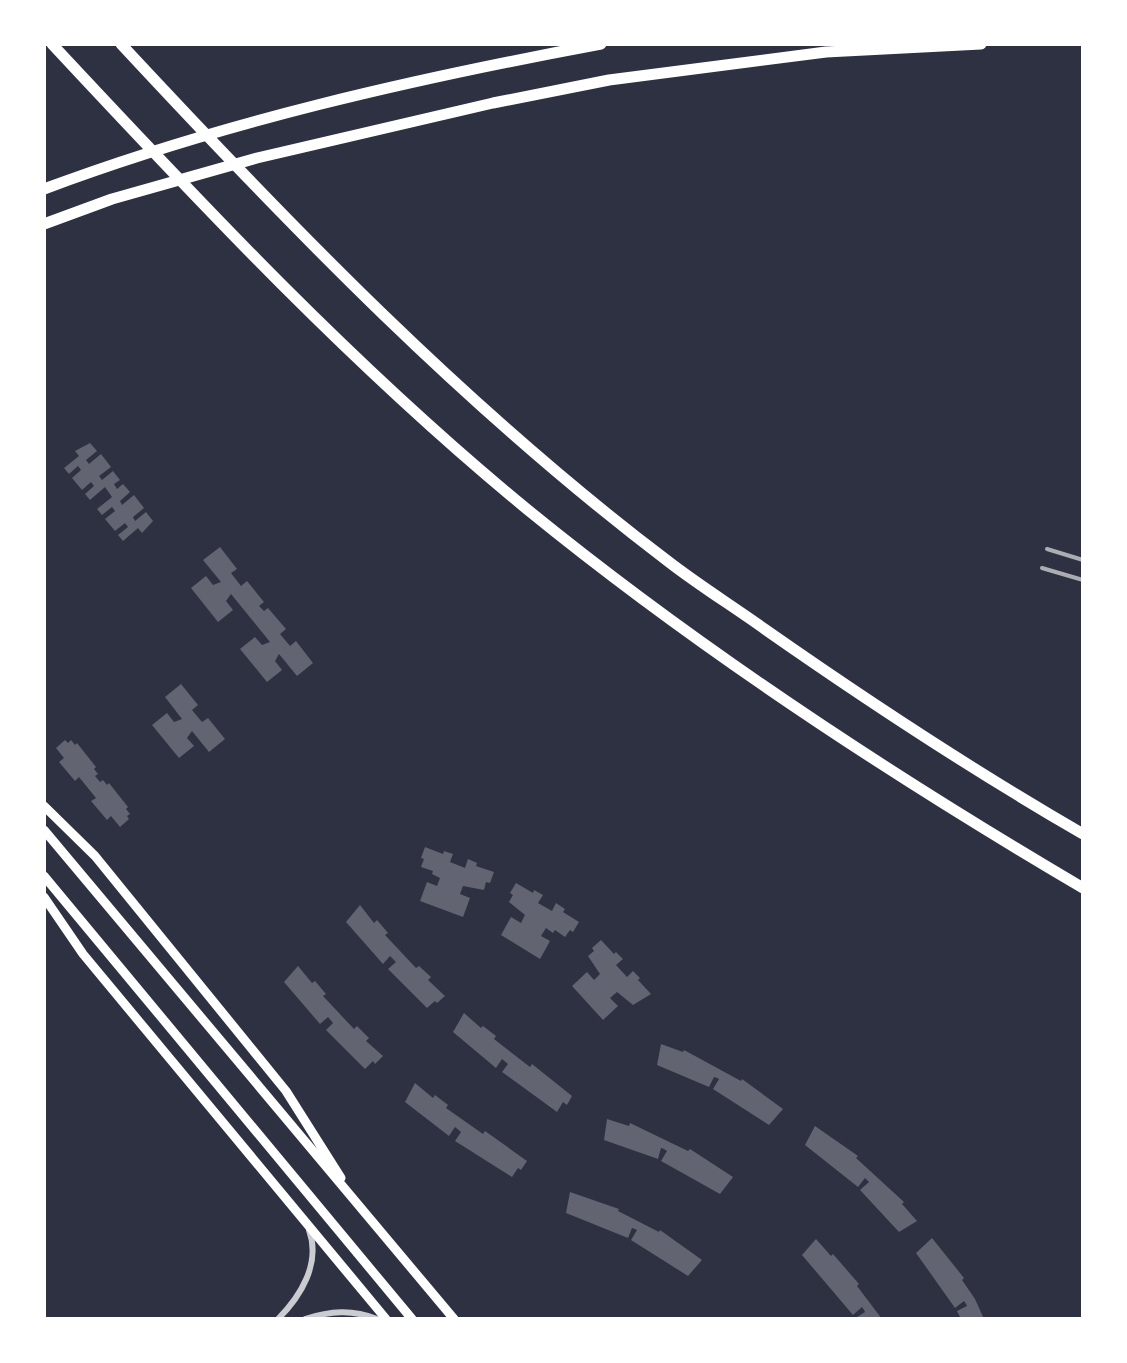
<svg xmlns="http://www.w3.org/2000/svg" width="1127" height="1363" font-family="Karla,sans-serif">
<rect width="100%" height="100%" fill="#2d3142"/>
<path fill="#626471" d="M90,443L97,451L86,460L89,464L101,454L111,467L99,476L102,480L113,471L120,480L114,484L117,489L123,484L130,492L120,501L122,505L134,495L144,508L133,517L135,521L146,512L153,521L142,533L138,528L123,541L118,535L128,527L125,523L115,531L105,519L115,511L112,507L102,515L97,509L112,497L105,487L90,500L85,494L94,486L91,482L82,490L72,478L81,470L78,466L69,474L64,468L79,456L75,451Z
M220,547L237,569L231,573L241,586L247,581L264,602L259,606L264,611L268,608L286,629L280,634L290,646L296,641L313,663L297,676L279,654L275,661L282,670L267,682L240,649L255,637L262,645L270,642L231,594L226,601L233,610L218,622L191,588L206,576L213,585L221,582L203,560Z
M181,684L198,705L192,710L202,722L208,718L225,739L209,752L192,731L187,738L194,746L179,758L152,725L167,713L174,722L182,719L165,697Z
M65,740L68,743L71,740L75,745L77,743L96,767L94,769L98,774L95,776L100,782L103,780L107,785L109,783L128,807L126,809L130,814L127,816L129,819L120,827L111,816L107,820L91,801L96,798L79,777L75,781L59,762L64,758L56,748Z
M425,847L443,854L444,851L453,854L450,862L465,868L468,859L477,863L476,866L494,872L490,883L486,882L484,890L463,886L460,894L470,898L463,917L420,901L427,882L437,886L440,878L432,874L433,871L421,867L424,859L421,858Z
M516,883L533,893L534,890L543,895L538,903L552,911L556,903L565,909L563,912L579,922L573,932L570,930L565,937L555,930L553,933L546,928L541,936L550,941L540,959L501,935L511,917L521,923L525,915L509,902L513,895L510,893Z
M360,905L374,923L377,920L388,933L385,935L416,968L419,966L431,977L428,980L445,996L437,1003L435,1001L427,1008L388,969L396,962L390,956L383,964L346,922Z
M601,940L614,954L616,952L623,959L616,965L627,977L633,971L640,978L638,980L651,994L633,1005L617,992L610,998L618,1006L603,1020L572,986L587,972L594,980L600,974L588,956L594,951L592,948Z
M298,966L312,983L315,981L326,994L323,996L354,1029L357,1026L369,1038L366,1041L383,1056L375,1064L373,1061L365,1069L326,1030L333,1023L328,1017L320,1024L284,982Z
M464,1013L481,1028L483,1026L496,1036L494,1039L530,1067L532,1064L572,1096L567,1105L563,1102L557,1112L502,1072L508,1064L502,1059L496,1068L453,1032Z
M661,1044L683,1052L684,1050L741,1081L742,1079L783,1109L769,1125L713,1089L719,1079L717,1078L714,1077L709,1087L657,1065Z
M415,1083L433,1098L435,1095L448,1105L446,1108L483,1134L485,1131L527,1161L521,1170L518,1168L512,1177L455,1141L461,1132L455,1127L449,1136L405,1102Z
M607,1119L629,1126L630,1123L688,1151L690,1149L733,1177L720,1194L661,1161L667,1151L664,1149L661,1148L658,1159L604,1140Z
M815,1126L858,1156L856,1158L904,1202L902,1204L917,1221L899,1232L860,1190L869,1182L865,1178L858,1187L805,1145Z
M570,1192L619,1209L618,1211L659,1232L660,1230L702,1260L688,1276L631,1240L637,1230L635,1229L632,1228L628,1238L566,1213Z
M932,1238L964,1278L962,1280L975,1299L984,1319H961L957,1311L967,1306L966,1304L964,1301L955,1308L916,1253Z
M816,1239L831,1256L833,1254L859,1284L857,1286L882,1319H854L865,1312L864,1310L862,1307L853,1315L802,1255Z"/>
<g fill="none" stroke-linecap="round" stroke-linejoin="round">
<path stroke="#caccd0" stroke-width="6" d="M278,1319C301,1296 321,1263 309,1230
M305,1319C330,1311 352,1309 377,1319"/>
<path stroke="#fff" stroke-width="9" d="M44,806L95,856L286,1091L341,1178
M44,830L454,1319
M44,876L412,1319
M44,897L83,954L386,1319"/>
<path stroke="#fff" stroke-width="11" d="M52,44C203,206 356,369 528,510C701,651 891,775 1083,888
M121,44C292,228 468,410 669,562C700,586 734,607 766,630C869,702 974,771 1083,834
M44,189C223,122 413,79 601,44
M44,224L112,199L257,158L493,103L609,80L826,52L981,44"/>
<path stroke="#abadb3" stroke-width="4" d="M1047,549L1083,560
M1042,568L1083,580"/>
</g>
<rect width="1127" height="1363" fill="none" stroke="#ffffff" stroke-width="92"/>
</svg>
